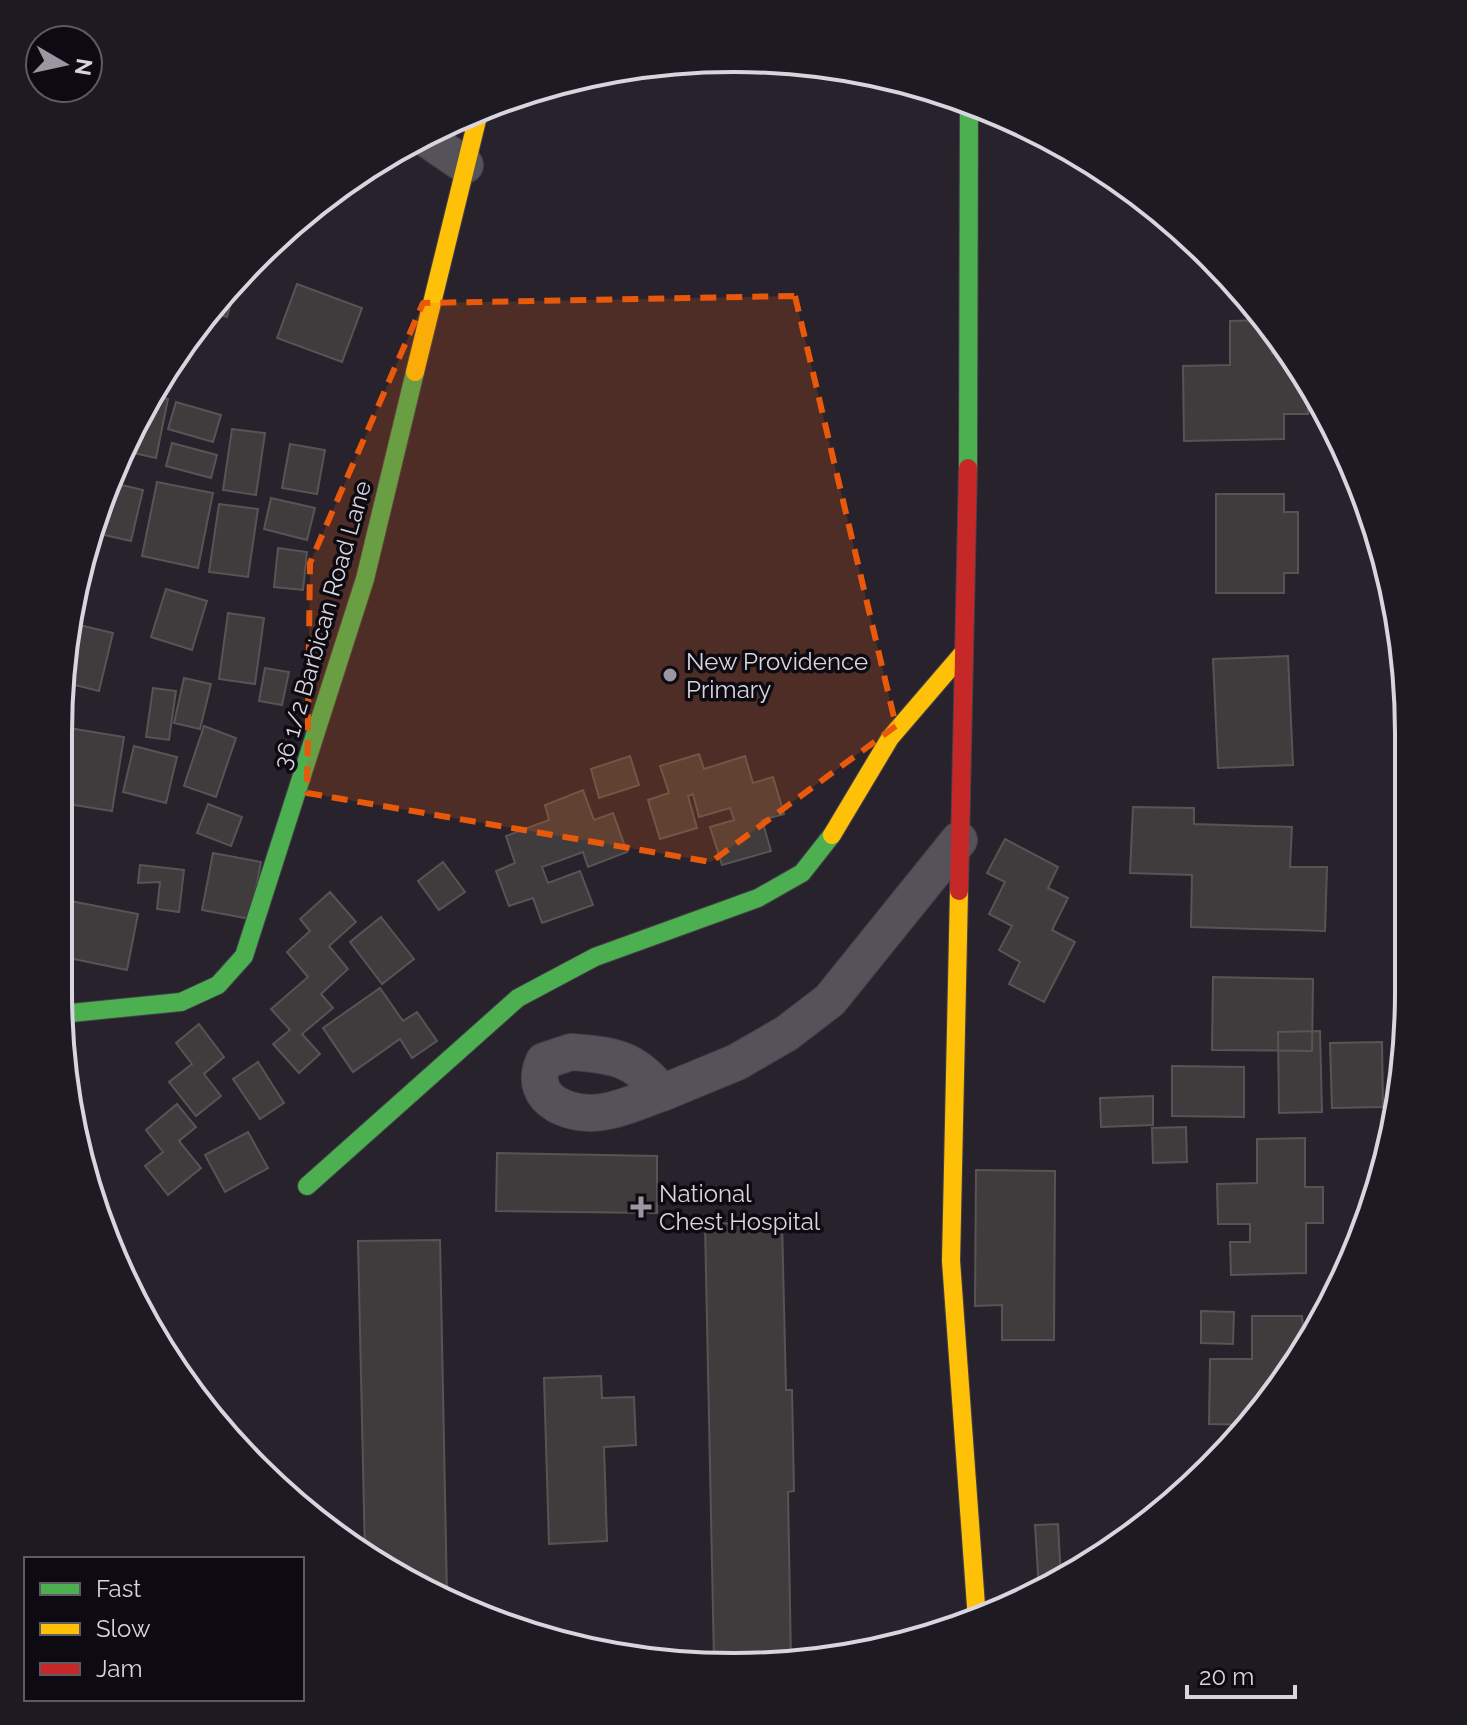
<svg xmlns="http://www.w3.org/2000/svg" width="1467" height="1725" font-family="Raleway,sans-serif">
<rect width="100%" height="100%" fill="#27222c"/>
<path fill="#403c3d" stroke="#585454" stroke-width="2" d="M237,280L227,317L208,311Z
M297,284L362,308L342,362L277,338Z
M1264,320L1271,329L1272,353H1291L1307,381L1308,414H1284V439L1184,441L1183,366L1230,365V321Z
M152,395L168,399L156,458L125,451L130,432Z
M176,402L221,415L213,442L168,429Z
M232,429L265,433L256,495L223,490Z
M172,443L217,455L211,478L166,466Z
M290,444L325,450L317,494L282,488Z
M157,482L213,493L198,568L142,556Z
M113,483L143,490L131,541L100,534Z
M1216,494H1284V512H1298V573H1284V593H1216Z
M271,498L315,508L307,540L264,529Z
M219,504L258,509L248,577L209,572Z
M278,548L307,552L303,590L274,587Z
M166,589L207,601L192,650L151,637Z
M228,613L264,618L255,684L219,679Z
M71,623L113,633L99,691L63,682L64,646Z
M1288,656L1293,765L1218,768L1213,659Z
M265,668L289,672L282,705L259,701Z
M184,678L211,684L200,729L174,723Z
M153,688L176,691L169,740L146,737Z
M204,726L236,738L216,797L184,786Z
M69,728L124,737L112,811L61,803L62,773Z
M134,746L177,757L166,803L123,792Z
M699,754L704,769L745,756L753,783L773,777L784,814L762,820L771,851L722,865L710,827L734,820L730,808L699,817L693,794L688,796L697,828L660,839L648,800L669,793L660,766Z
M630,756L639,785L599,798L591,769Z
M583,790L594,820L613,813L627,852L588,867L583,852L542,867L548,883L580,871L593,905L542,923L533,898L509,906L496,871L515,863L506,836L549,820L545,805Z
M208,804L242,817L231,846L197,833Z
M1133,807L1194,808V824L1292,827L1290,867H1327L1325,931L1191,927L1192,875L1130,873Z
M1005,839L1058,867L1048,888L1068,898L1052,930L1075,942L1044,1002L1009,984L1020,962L999,950L1012,926L989,914L1005,882L987,873Z
M213,853L261,862L250,919L202,910Z
M443,862L465,892L439,910L418,881Z
M140,865L184,870L179,912L157,909L160,882L138,883Z
M330,892L356,922L329,946L348,969L321,994L333,1008L302,1034L320,1054L299,1073L273,1044L290,1030L271,1009L308,977L287,952L310,931L300,919Z
M60,899L138,914L127,970L59,956Z
M381,917L414,959L382,984L350,942Z
M1213,977L1313,979L1312,1051L1212,1050Z
M380,988L403,1021L417,1012L437,1041L412,1058L400,1039L353,1072L323,1028Z
M199,1024L224,1057L204,1074L221,1096L196,1116L169,1082L192,1064L176,1043Z
M1320,1031L1322,1112L1279,1113L1278,1032Z
M1382,1042L1383,1107L1332,1108L1330,1043Z
M258,1062L284,1103L260,1119L233,1079Z
M1172,1066L1244,1067V1117L1172,1116Z
M1153,1096V1125L1101,1127L1100,1098Z
M177,1104L196,1127L179,1141L201,1168L168,1195L145,1166L163,1152L146,1130Z
M1186,1127L1187,1162L1153,1163L1152,1128Z
M248,1132L268,1168L225,1192L205,1155Z
M1305,1138V1187H1323V1223H1306V1273L1231,1275L1230,1242H1250V1224H1218L1217,1184L1257,1183V1139Z
M497,1153L657,1156V1213L496,1211Z
M976,1170L1055,1171L1054,1340H1002V1305L975,1306Z
M782,1222L786,1390H792L794,1491L788,1492L791,1661H714L705,1224Z
M440,1240L447,1597L365,1556L358,1241Z
M1201,1311L1234,1312L1233,1344L1201,1343Z
M1252,1316H1302L1305,1349L1250,1425L1209,1424L1210,1359H1252Z
M601,1376L602,1398L634,1397L636,1445L604,1447L607,1541L549,1544L544,1378Z
M1058,1524L1061,1579L1039,1591L1035,1525Z"/>
<g fill="none" stroke-linecap="round" stroke-linejoin="round">
<defs>
<path id="street" d="M427,139L465,165
M571,1052C614,1055 635,1058 662,1093C644,1099 627,1107 608,1111C575,1119 525,1102 544,1061Z
M662,1093L737,1062L787,1033L830,1000L959,840"/>
<path id="fast" d="M968,468L969,103
M61,1014L181,1002L218,985L244,956L365,579L415,372
M307,1186L518,998L595,957L758,898L802,873L832,835"/>
<path id="slow" d="M415,372L480,108
M832,835L890,738L963,653
M959,891L951,1261L977,1620"/>
<path id="jam" d="M959,891L968,468"/>
</defs>
<use href="#street" stroke="#444049" stroke-width="38"/>
<use href="#fast" stroke="#444049" stroke-width="20"/>
<use href="#slow" stroke="#444049" stroke-width="20"/>
<use href="#jam" stroke="#444049" stroke-width="20"/>
<use href="#street" stroke="#56525a" stroke-width="36"/>
<use href="#fast" stroke="#4caf50" stroke-width="18"/>
<use href="#slow" stroke="#ffc107" stroke-width="18"/>
<use href="#jam" stroke="#c62828" stroke-width="18"/>
</g>
<path fill="#e8590c" fill-opacity="0.2" stroke="#e8590c" stroke-width="6" stroke-dasharray="16 10" stroke-linejoin="round" d="M795,296L896,726L711,862L307,793L310,563L423,303Z"/>
<g fill="#9b96a1" stroke="#0d0a11" stroke-width="3">
<circle cx="670" cy="675" r="8"/>
<path d="M637 1195h8v8h8v8h-8v8h-8v-8h-8v-8h8z"/>
</g>
<g text-anchor="middle" dominant-baseline="central" stroke-width="7" stroke-linejoin="round" paint-order="stroke">
<g font-size="24" fill="#d9d5e0" stroke="#0d0a11">
<text transform="translate(322 625) rotate(-74)">36 1/2 Barbican Road Lane</text>
</g>
<g font-size="24" fill="#d9d5e0" stroke="#0d0a11" text-anchor="start">
<text x="686" y="661">New Providence<tspan x="686" dy="28">Primary</tspan></text>
<text x="659" y="1193">National<tspan x="659" dy="28">Chest Hospital</tspan></text>
</g>
</g>
<path d="M0 0H1467V1725H0ZM733 72H734A661 661 0 0 1 1395 733V992A661 661 0 0 1 734 1653H733A661 661 0 0 1 72 992V733A661 661 0 0 1 733 72Z" fill="#1d1a22" fill-rule="evenodd"/>
<path fill="none" stroke="#d9d5e0" stroke-width="4" d="M733 72H734A661 661 0 0 1 1395 733V992A661 661 0 0 1 734 1653H733A661 661 0 0 1 72 992V733A661 661 0 0 1 733 72Z"/>
<rect x="24" y="1557" width="280" height="144" fill="#0d0a11" stroke="#5f5b64" stroke-width="2"/>
<rect x="40" y="1583" width="40" height="12" fill="#4caf50" stroke="#5f5b64" stroke-width="2"/>
<text x="96" y="1597" font-size="24" fill="#d9d5e0">Fast</text>
<rect x="40" y="1623" width="40" height="12" fill="#ffc107" stroke="#5f5b64" stroke-width="2"/>
<text x="96" y="1637" font-size="24" fill="#d9d5e0">Slow</text>
<rect x="40" y="1663" width="40" height="12" fill="#c62828" stroke="#5f5b64" stroke-width="2"/>
<text x="96" y="1677" font-size="24" fill="#d9d5e0">Jam</text>
<g transform="translate(64 64) rotate(99)"><circle r="38" fill="#0d0a11" stroke="#5f5b64" stroke-width="2"/>
<path d="M0-6L14 30L0 20L-14 30Z" fill="#9b96a1"/>
<text y="-12" font-size="22" font-weight="bold" text-anchor="middle" fill="#d9d5e0">N</text>
</g>
<path d="M1187 1685v12h108v-12" fill="none" stroke="#d9d5e0" stroke-width="4"/>
<text x="1199" y="1685" font-size="24" fill="#d9d5e0" stroke="#0d0a11" stroke-width="6" paint-order="stroke">20 m</text>
</svg>
